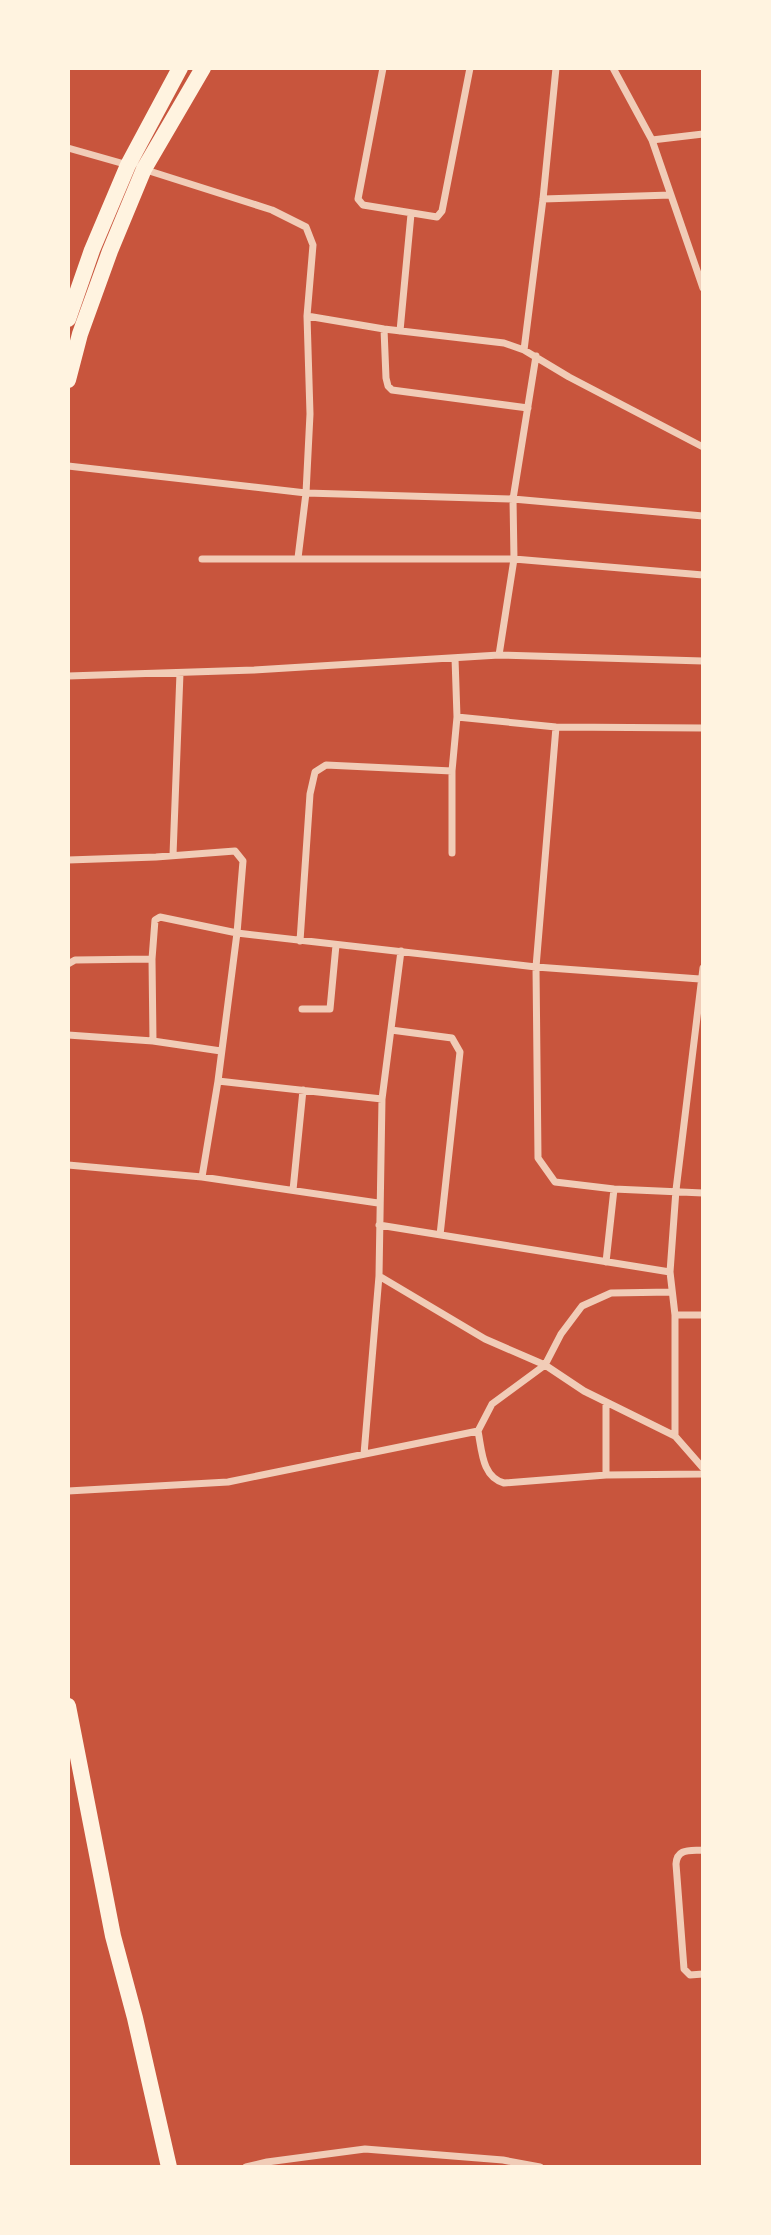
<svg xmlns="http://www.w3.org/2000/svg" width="771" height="2235" font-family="'Nunito Sans',sans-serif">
<rect width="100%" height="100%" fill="#c8553d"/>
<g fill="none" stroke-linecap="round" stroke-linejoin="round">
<path stroke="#f1ccb7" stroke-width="7" d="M383,68L358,199L363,205L437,217L442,211L470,68
M613,68L652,140L703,288
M652,140L703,134
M68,148L128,165
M143,169L272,210L306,227L313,245L307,316L384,329L504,343L524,350L569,377L703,447
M543,199L671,195
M307,316L310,414L306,493L513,499L703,516
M384,329L386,378L388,386L392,390L528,408
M400,331L411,214
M524,350L543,199L556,68
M68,466L306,493L298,558
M202,559H514L703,575
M499,655L514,559L513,499L536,356
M68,676L254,670L499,655L703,661
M457,717L556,727L703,728
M556,727L536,967L538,1158L555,1182L614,1189L703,1193
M452,853V771L457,717L455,658
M173,855L180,673
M68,860L156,857L235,851L243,861L237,933L160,917L155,920L152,959L153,1041
M300,941L310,794L315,772L326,765L452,771
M401,951L382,1099L379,1276L485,1339L545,1365L584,1391L675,1436L703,1468
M68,964L75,960L152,959
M302,1009H330L336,945
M391,1030L452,1038L460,1052L440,1235
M68,1035L153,1041L221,1051
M218,1081L382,1099
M68,1165L202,1177L378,1203
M202,1177L218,1081L237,933L536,967L700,979
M293,1190L303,1090
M379,1225L670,1272
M606,1262L614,1189
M672,1292L611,1293L582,1306L561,1334L545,1365L492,1404L478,1431C482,1451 482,1477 504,1483L606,1475L703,1474
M675,1315H703
M606,1402V1475
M675,1436V1315L670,1272L676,1190L703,968
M364,1454L379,1276
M68,1491L228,1482L478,1431
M703,1850C690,1851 677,1848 676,1864L684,1969L690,1975L703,1974
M246,2167L267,2162L365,2149L503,2160L540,2167"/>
<path stroke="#fff3e0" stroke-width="16" d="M68,319L92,250L128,165L180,68
M68,380L80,334L110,251L144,169L203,68
M68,1706L113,1936L135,2018L169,2167"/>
</g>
<rect width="771" height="2235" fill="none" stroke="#fff3e0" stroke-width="140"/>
</svg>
